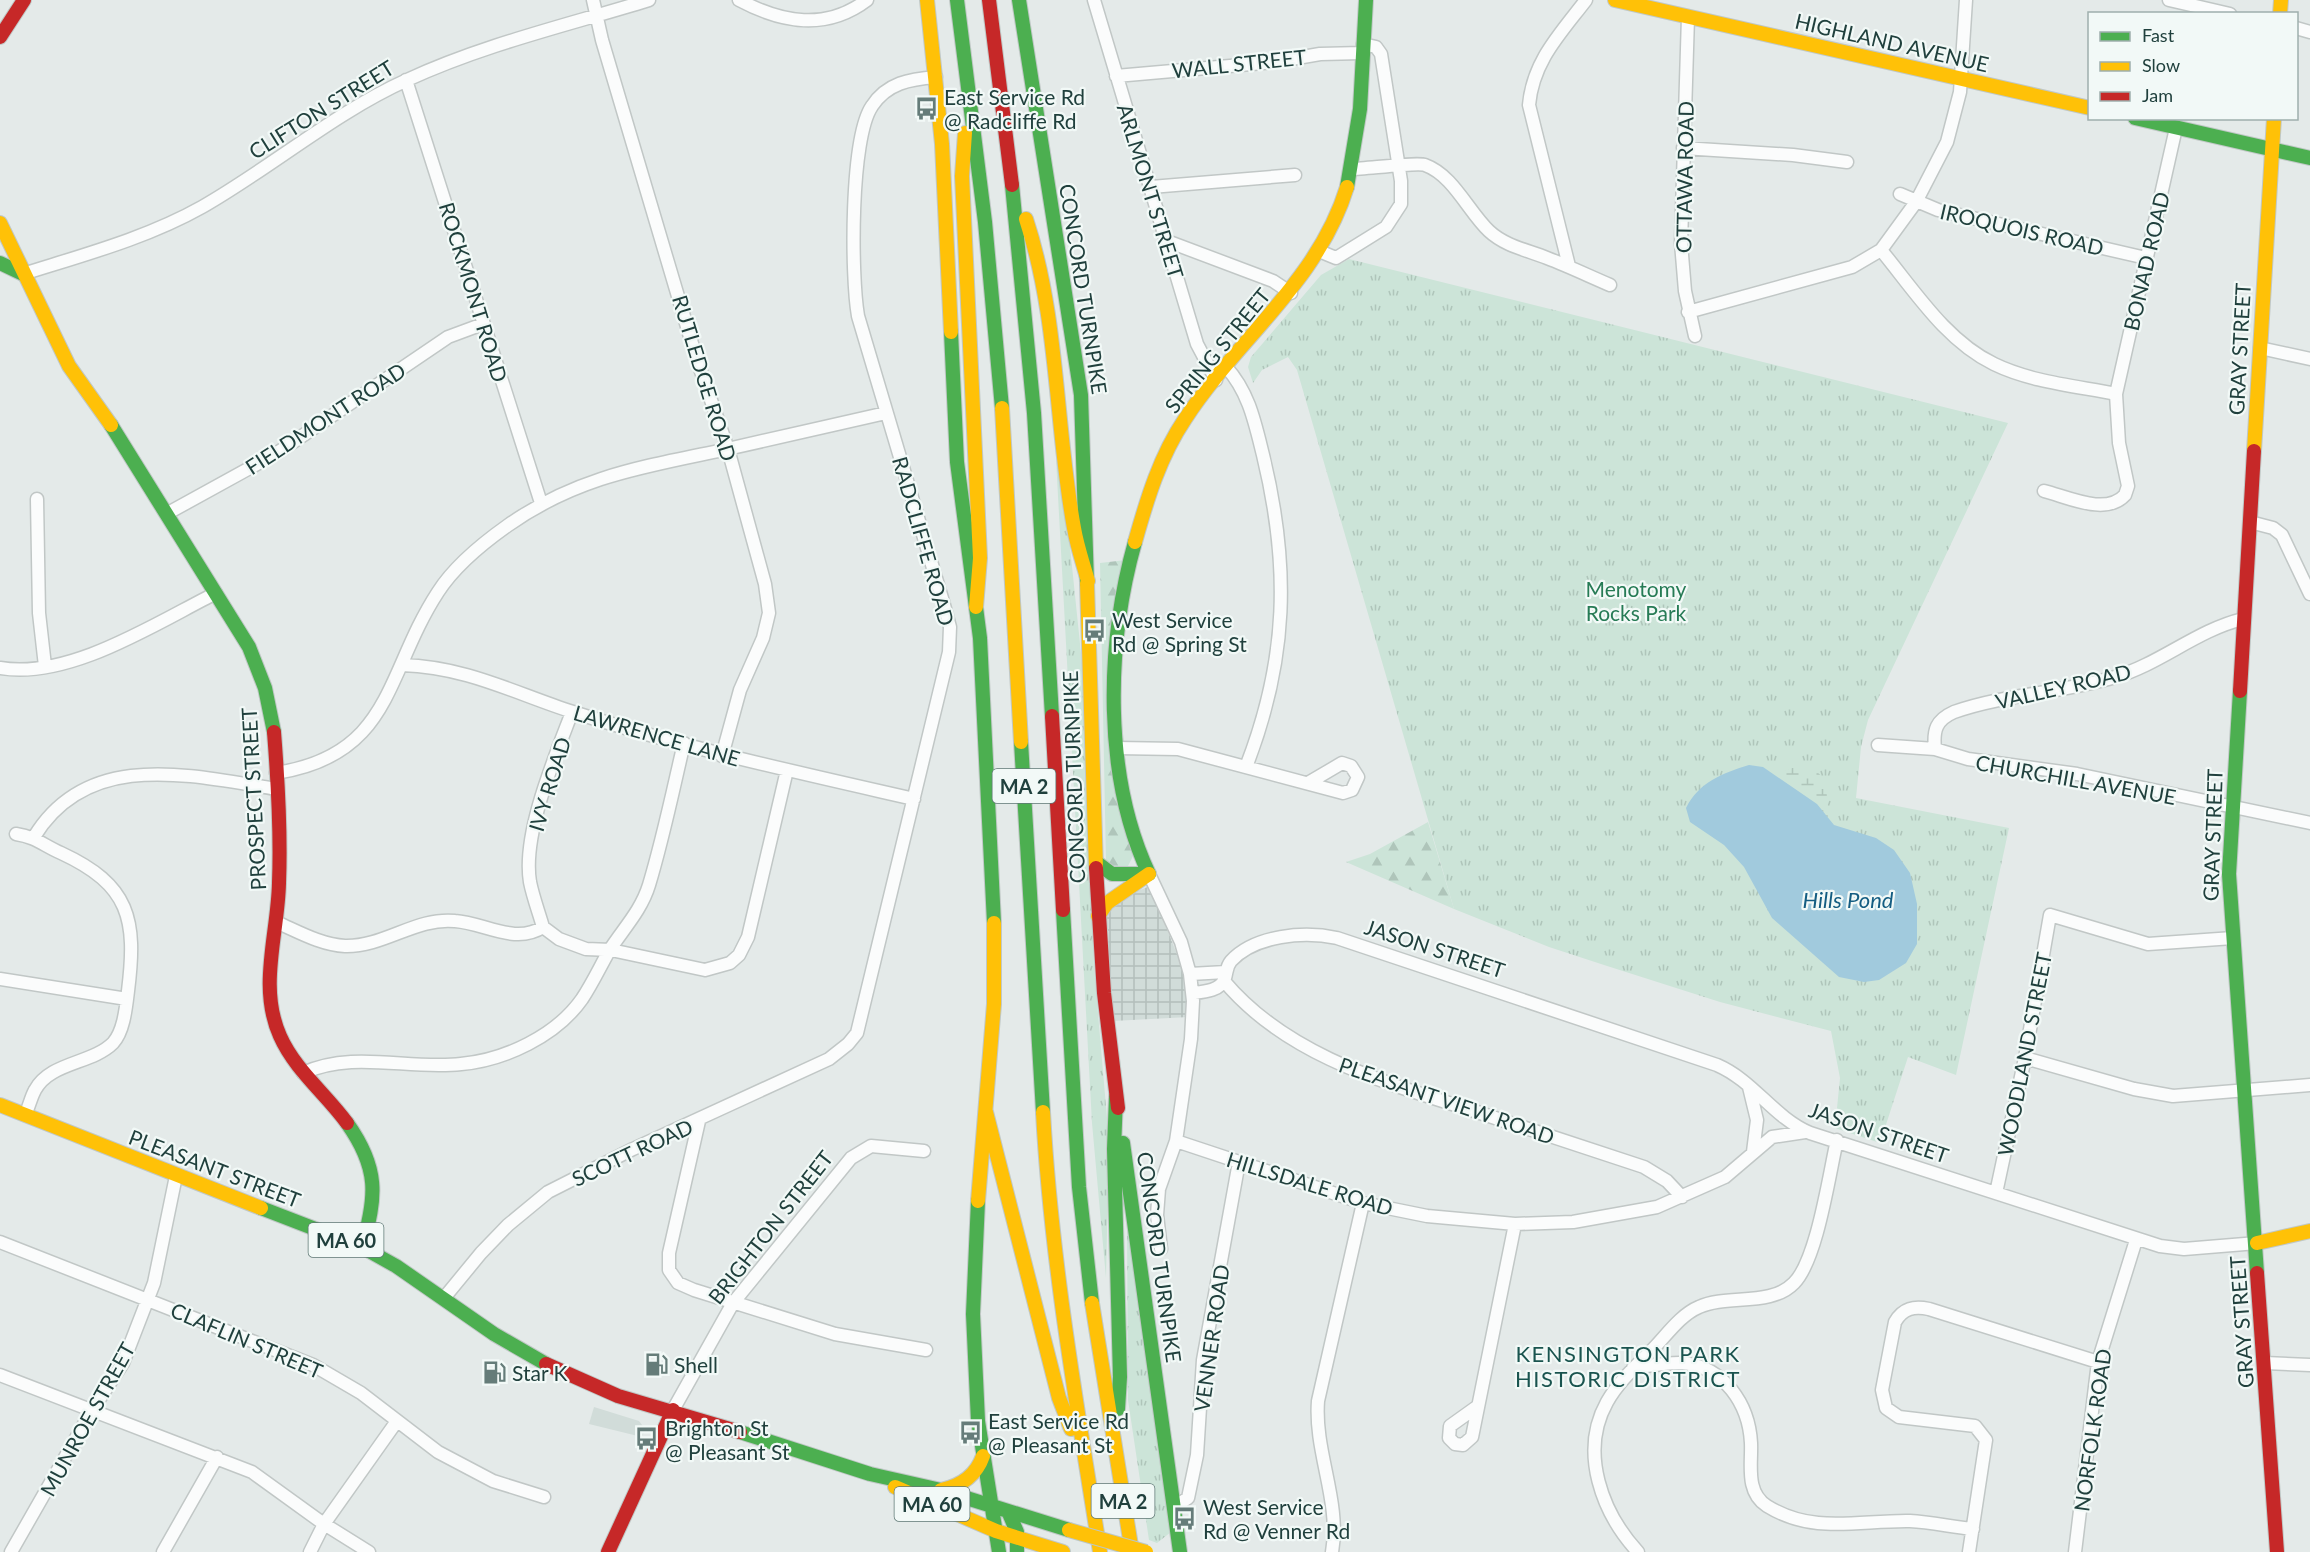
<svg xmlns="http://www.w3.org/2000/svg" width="2310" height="1552" font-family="Lato,sans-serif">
<defs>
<pattern id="industrial-grid" width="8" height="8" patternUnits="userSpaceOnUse" patternTransform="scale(1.5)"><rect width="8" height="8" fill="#d1dcd9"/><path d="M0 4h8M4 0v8" fill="none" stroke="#b3bebb"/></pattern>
<pattern id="grass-tufts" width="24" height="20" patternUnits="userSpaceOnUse" patternTransform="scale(1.5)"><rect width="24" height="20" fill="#cce4d8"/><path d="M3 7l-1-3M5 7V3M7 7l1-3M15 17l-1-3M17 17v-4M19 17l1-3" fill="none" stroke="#afc5ba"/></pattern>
<pattern id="forest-firs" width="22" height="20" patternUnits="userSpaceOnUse" patternTransform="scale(1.5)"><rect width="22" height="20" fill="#cce4d8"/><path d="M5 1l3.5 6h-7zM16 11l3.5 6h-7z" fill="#afc5ba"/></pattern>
<pattern id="wetland-marsh" width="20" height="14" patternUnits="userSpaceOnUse" patternTransform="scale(1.5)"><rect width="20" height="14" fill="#cce4d8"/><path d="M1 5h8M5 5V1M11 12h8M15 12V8" fill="none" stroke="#afc5ba"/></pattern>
</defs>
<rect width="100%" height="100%" fill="#e4eae9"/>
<path fill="#d1dcd9" d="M594,1407L639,1421L645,1429L642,1437L589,1424Z"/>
<path fill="url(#industrial-grid)" d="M1150,886L1182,967L1189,1017L1113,1021L1106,941L1107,910L1125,896Z"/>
<path fill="url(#grass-tufts)" d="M1349,259L2008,423L1868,720L1861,747L1856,798L2009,828L1956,1075L1908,1057L1880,1143L1835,1128L1840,1078L1831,1031L1720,1002L1604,965L1549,947L1454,909L1297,370L1288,357L1262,370L1253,383L1248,367L1251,357L1321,275Z
M1056,459L1066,508L1082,663L1094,967L1109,1141L1106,1278L1092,1123Z
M1127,1221L1171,1532L1157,1543L1149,1540L1128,1400Z"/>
<path fill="url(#forest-firs)" d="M1126,560L1115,634L1133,856L1128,866C1117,870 1113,871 1106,861L1100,563Z
M1428,822L1454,909L1346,862L1370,854Z"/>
<path fill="url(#wetland-marsh)" d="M1795,767C1832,765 1826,794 1828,818L1817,804L1772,775Z"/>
<path fill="#a1cadd" d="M1749,765L1763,767L1817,804L1834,825L1876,838L1894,850L1910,873L1917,904V944L1906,963L1879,980L1864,982L1839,977L1772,918L1744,867L1724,845L1690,822L1686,808C1699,782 1723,773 1749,765Z"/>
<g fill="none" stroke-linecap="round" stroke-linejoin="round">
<defs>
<path id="street" d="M593,0L602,40L696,357L728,449L765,584L769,613L763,638L740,690L722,756
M739,0C782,23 826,31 867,0
M1094,0L1197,344L1216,380
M2169,0L2230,14
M1688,17L1681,243L1685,291L1695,336
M2296,28L2310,32
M1116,76L1274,62L1320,54L1362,53
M406,80L541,503
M1683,148L1793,155L1847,162
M1352,169C1365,169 1417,162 1425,165C1453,175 1468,211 1489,231C1505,246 1527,250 1547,258C1568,266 1589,276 1610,285
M1151,187L1295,175
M1900,194L1938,210L2146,258
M1167,241L1273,281L1291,293
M1881,250C1914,290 1946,341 1994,364C2031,382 2076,386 2116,394
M1319,251L1336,258L1386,227L1401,204V181L1381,54L1376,47L1363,44
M1569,266L1529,105C1533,61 1560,34 1586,0
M23,274C83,255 147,238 202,207C272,167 334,113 407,80C485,44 568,25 649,0
M1688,312L1852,267L1881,250L1916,202L1947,142L1960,92L1966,0
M2260,348L2310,359
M1226,367C1249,392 1255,423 1263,455C1290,566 1288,659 1246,767
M2044,491C2068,497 2106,516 2125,495L2128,486L2119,443L2116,394L2176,128
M37,499L39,613L45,666
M168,513L277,453L448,337L483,324
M2250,522L2273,528L2282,535L2310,594
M402,665C467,667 514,693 573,712C685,748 800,773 914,799
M0,668C69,680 156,623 216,593
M1878,745L1935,749L1968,759L2077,774L2310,823
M1117,748L1178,749L1343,793L1352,790L1358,777L1351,766L1342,763L1308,783
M1935,749C1933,730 1936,720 1954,712C2005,694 2062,693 2115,677C2160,664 2197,630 2243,619
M276,773C393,755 385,673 438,592C454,567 483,543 507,526C576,477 642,467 723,450C777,438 832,425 886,413
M16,834C36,837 43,845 61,853C130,885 137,919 128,991C126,1007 124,1031 113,1043C92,1064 50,1062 35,1090C31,1097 29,1107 25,1115
M34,837C88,748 192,776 277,789
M1149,874L1181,942L1190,974L1193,1001L1191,1039L1176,1141L1159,1189L1157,1215L1161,1249
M276,922C297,931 321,945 345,946C384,947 416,917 455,921C485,923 515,945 543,927L559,939L586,949L611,950L705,970L730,963L739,955L748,937L787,770
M543,927C539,913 533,897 530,882C522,834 555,757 572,712
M1190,974L1226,972
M0,979L127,999
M1224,981C1286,1055 1383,1082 1471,1110C1528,1129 1586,1148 1644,1167L1667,1181L1682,1197
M1193,993C1203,992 1221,991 1225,978C1227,972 1226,967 1231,961C1255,935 1304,931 1337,938L1717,1065C1754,1081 1773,1117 1810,1133L2160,1246L2184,1249L2257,1243
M2025,1058L2134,1089L2173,1096L2310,1085
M303,1073C354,1050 407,1070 461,1064C505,1060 556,1036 582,999C592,984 600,967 609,951C623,929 641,911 649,885C663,839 673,790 684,743
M1749,1087L1757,1120L1753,1152
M699,1121L669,1253V1270L678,1283L694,1290L835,1334L926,1350
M1176,1141L1363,1203L1427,1216L1515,1224L1573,1222L1657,1207L1725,1177L1772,1137L1805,1132
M1996,1193L2025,1058L2050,915L2148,944L2233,938
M0,1242L313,1365L361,1393L438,1452L493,1481L544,1497
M444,1298L481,1253L508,1225L548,1192L633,1149L829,1059L848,1044L857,1033L949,652L950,627L944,605L858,316C851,276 850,138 872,106C887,83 910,79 936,77
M2265,1363L2310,1365
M1633,1368C1650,1366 1667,1362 1683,1363C1724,1367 1749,1404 1751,1443C1752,1464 1745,1492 1767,1506C1814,1535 1859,1520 1910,1521C1931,1522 1952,1527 1973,1529
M0,1375L252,1472L324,1524L369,1552
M1478,1406L1450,1426L1449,1438L1455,1444L1463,1445L1472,1437L1515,1224
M673,1410L733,1303L851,1158L871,1146L924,1151
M1174,1507L1188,1498L1197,1455L1203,1360L1239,1162
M11,1552L91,1412L123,1363L154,1283L176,1176
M163,1552L217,1457
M310,1552L324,1524L397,1421
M1332,1552C1341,1501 1314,1452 1318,1401L1363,1203
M1638,1552C1602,1513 1579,1452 1607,1402C1618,1382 1636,1366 1652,1350C1666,1336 1680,1315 1699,1307C1727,1294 1771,1307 1794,1283C1817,1260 1829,1175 1837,1140
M1969,1552L1986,1440L1975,1426L1899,1417L1886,1408L1882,1390L1895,1322C1903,1308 1914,1306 1929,1309L2098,1362
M2075,1552L2098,1362L2136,1240"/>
<path id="fast" d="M957,0L985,222L1002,408
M1019,0L1081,395L1087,583
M2135,118L2310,158
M1012,185L1034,413L1052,716
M1347,187L1360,109L1366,0
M0,263L23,274
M951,332L957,462L980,638L994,923
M111,425L249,647L265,688L274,732
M1135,542C1106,645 1103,776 1149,874
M2240,691L2229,874L2257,1273
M1021,742L1043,1112
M1096,862L1112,874H1145
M1063,910L1079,1187L1092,1303
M1116,1097L1114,1149L1120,1377L1118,1409
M347,1123C379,1168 377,1196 362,1247
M1123,1143L1180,1552
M978,1201L973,1314L978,1421L999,1552
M261,1208L362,1247L396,1266L494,1334L546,1364
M740,1432L870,1474L941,1490L1069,1530
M1008,1511L1017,1532V1552"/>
<path id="slow" d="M927,0L942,144L951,332
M1615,0L2090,108
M2280,14L2281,0
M965,133L962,176L980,558L976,607
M1026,219C1059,319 1055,425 1074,528C1077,546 1083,563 1088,581
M0,223L69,366L111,425
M1002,408L1021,742
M2254,451L2274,118
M1135,542C1147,499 1160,456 1185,419C1237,339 1318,282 1347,187
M1087,583L1096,868
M1098,916L1107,903L1149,874
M0,1105L261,1208
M986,1112L1059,1398L1071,1429
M1043,1112C1051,1260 1077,1406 1100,1552
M978,1201L994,1004V923
M2257,1243L2310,1231
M1092,1303L1132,1552
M895,1487L996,1531L1063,1552
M941,1490C961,1486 976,1476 983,1456"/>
<path id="jam" d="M989,0L1012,185
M0,37L24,0
M2240,691L2254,451
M1052,716L1063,910
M274,732C278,782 281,833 279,883C278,934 258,987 280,1036C295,1070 326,1094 347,1123
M1096,868L1104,993L1118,1108
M2257,1273L2277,1552
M546,1364L618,1396L740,1432
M608,1552L673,1410"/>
</defs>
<use href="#street" stroke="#c1c7c6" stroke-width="15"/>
<use href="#fast" stroke="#c0c8c6" stroke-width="16"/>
<use href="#slow" stroke="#c0c8c6" stroke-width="16"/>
<use href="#jam" stroke="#c0c8c6" stroke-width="16"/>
<use href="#street" stroke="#fbfcfc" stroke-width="12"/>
<use href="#fast" stroke="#4caf50" stroke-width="14"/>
<use href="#slow" stroke="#ffc107" stroke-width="14"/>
<use href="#jam" stroke="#c62828" stroke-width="14"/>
<defs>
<path id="slow-bridge" d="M1069,1530L1146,1552"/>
</defs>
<use href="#slow-bridge" stroke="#bcc7c5" stroke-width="16" stroke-linecap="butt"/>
<use href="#slow-bridge" stroke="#ffc107" stroke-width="14"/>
</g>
<defs>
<symbol id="bus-bare" viewBox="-9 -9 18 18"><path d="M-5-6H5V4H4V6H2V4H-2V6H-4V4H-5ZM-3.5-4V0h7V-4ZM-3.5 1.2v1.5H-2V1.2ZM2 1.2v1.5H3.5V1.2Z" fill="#657c79" stroke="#f2f9f7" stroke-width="2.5" paint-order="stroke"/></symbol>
<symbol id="fuel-bare" viewBox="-9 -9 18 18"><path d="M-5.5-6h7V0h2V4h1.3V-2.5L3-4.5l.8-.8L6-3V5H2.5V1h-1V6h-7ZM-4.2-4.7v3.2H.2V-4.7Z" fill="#657c79" stroke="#f2f9f7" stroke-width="2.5" paint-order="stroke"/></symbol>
</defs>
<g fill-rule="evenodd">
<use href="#bus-bare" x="910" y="92" width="33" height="33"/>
<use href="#bus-bare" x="1078" y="614" width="33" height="33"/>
<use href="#fuel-bare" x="640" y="1348" width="33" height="33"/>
<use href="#fuel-bare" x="478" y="1356" width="33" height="33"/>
<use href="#bus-bare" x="954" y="1416" width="33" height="33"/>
<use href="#bus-bare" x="630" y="1422" width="33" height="33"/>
<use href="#bus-bare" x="1168" y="1502" width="33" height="33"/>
</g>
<g text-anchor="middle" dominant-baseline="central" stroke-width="4.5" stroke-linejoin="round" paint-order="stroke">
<g fill="#f2f9f7" stroke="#5f7875" stroke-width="1.5">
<rect x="992.5" y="769" width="63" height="34" rx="4.5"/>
<rect x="308.5" y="1223" width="75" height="34" rx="4.5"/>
<rect x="1091.5" y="1484" width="63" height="34" rx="4.5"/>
<rect x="894.5" y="1487" width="75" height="34" rx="4.5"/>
</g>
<g font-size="20" font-weight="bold" fill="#20403d">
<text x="1024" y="786">MA 2</text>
<text x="346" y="1240">MA 60</text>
<text x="1123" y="1501">MA 2</text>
<text x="932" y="1504">MA 60</text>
</g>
<g font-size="21" fill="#20403d" stroke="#f2f9f7">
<text transform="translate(1892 42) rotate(13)">HIGHLAND AVENUE</text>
<text transform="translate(1239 63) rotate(-6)">WALL STREET</text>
<text transform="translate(321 109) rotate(-32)">CLIFTON STREET</text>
<text transform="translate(1684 177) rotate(-89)">OTTAWA ROAD</text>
<text transform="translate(1151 191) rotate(73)">ARLMONT STREET</text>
<text transform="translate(2022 229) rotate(13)">IROQUOIS ROAD</text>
<text transform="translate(2146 261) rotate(-77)">BONAD ROAD</text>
<text transform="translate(1084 289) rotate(81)">CONCORD TURNPIKE</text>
<text transform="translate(474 292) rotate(73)">ROCKMONT ROAD</text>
<text transform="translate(2239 349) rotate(-87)">GRAY STREET</text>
<text transform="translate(1217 350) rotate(-51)">SPRING STREET</text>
<text transform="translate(705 378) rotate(73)">RUTLEDGE ROAD</text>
<text transform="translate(325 418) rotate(-33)">FIELDMONT ROAD</text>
<text transform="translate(924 541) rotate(74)">RADCLIFFE ROAD</text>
<text transform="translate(2063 686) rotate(-13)">VALLEY ROAD</text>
<text transform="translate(657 735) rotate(16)">LAWRENCE LANE</text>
<text transform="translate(1073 777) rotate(-92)">CONCORD TURNPIKE</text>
<text transform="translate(2076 779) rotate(10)">CHURCHILL AVENUE</text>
<text transform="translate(549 784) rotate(-73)">IVY ROAD</text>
<text transform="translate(253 799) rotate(-93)">PROSPECT STREET</text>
<text transform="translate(2212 835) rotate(-88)">GRAY STREET</text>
<text transform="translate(1435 948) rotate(18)">JASON STREET</text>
<text transform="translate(2024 1054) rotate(-79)">WOODLAND STREET</text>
<text transform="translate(1447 1100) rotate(19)">PLEASANT VIEW ROAD</text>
<text transform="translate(1879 1132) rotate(19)">JASON STREET</text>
<text transform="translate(632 1152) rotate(-25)">SCOTT ROAD</text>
<text transform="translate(215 1168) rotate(21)">PLEASANT STREET</text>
<text transform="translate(1310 1183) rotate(17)">HILLSDALE ROAD</text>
<text transform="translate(770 1227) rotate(-52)">BRIGHTON STREET</text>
<text transform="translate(1160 1257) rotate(82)">CONCORD TURNPIKE</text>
<text transform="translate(2241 1322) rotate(-94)">GRAY STREET</text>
<text transform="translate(1211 1338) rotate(-82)">VENNER ROAD</text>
<text transform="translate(247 1340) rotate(23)">CLAFLIN STREET</text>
<text transform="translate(87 1419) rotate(-61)">MUNROE STREET</text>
<text transform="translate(2092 1430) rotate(-82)">NORFOLK ROAD</text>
</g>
<g font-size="21" fill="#20403d" stroke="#f2f9f7" text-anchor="start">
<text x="944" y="96">East Service Rd<tspan x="944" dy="24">@ Radcliffe Rd</tspan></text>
<text x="1112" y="619">West Service<tspan x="1112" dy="24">Rd @ Spring St</tspan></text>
<text x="674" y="1364">Shell</text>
<text x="512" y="1372">Star K</text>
<text x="988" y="1420">East Service Rd<tspan x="988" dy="24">@ Pleasant St</tspan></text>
<text x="665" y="1427">Brighton St<tspan x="665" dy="24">@ Pleasant St</tspan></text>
<text x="1203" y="1506">West Service<tspan x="1203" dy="24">Rd @ Venner Rd</tspan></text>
</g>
<g font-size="21" fill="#267b55" stroke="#f2f9f7">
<text x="1636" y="588">Menotomy<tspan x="1636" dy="24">Rocks Park</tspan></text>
</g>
<g font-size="22" font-style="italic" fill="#145d82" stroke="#f2f9f7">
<text x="1848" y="899">Hills Pond</text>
</g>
<g font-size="22" letter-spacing="1.5" fill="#1a544f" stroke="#f2f9f7">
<text x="1628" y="1353">KENSINGTON PARK<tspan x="1628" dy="25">HISTORIC DISTRICT</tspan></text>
</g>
</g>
<rect x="2088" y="12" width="210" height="108" fill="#f2f9f7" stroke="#9eafad" stroke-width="1.5"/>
<rect x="2100" y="32" width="30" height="9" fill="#4caf50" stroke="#9eafad" stroke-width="1.5"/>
<text x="2142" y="42" font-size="18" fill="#20403d">Fast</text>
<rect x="2100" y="62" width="30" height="9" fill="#ffc107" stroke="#9eafad" stroke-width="1.5"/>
<text x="2142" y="72" font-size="18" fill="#20403d">Slow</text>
<rect x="2100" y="92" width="30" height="9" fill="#c62828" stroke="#9eafad" stroke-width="1.5"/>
<text x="2142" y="102" font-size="18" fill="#20403d">Jam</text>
</svg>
